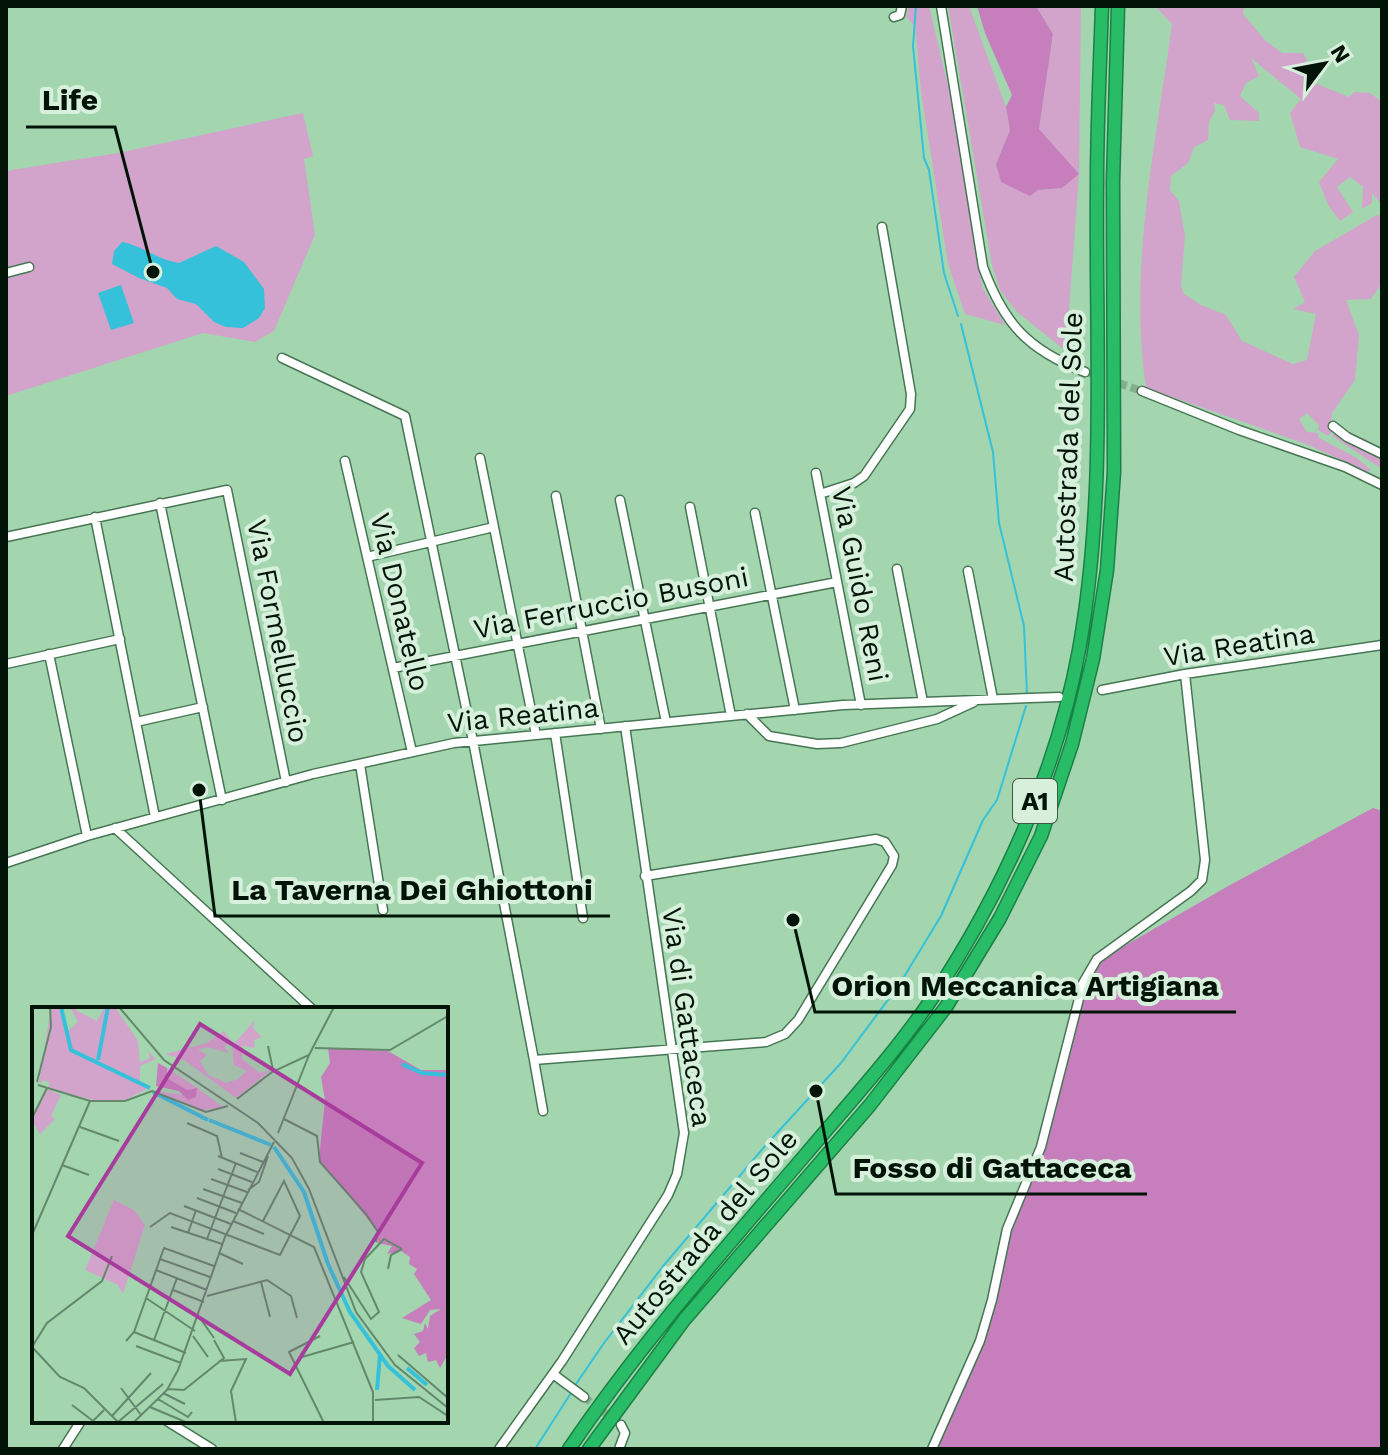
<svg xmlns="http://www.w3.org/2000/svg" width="1388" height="1455" font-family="'Work Sans',sans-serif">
<rect width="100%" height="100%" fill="#a3d6af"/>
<path fill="#d2a4cb" d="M909,6H929L951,98L982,287L1005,325L965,314L948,264L921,91L915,26L906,17Z
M948,6H969L1006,107L1010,130L996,164L1038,190L1062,188L1039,129L1053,34L1036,6H1081L1079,174L1066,351L1017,312L1000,290L992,265Z
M1155,6H1244L1243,14L1266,41L1282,53H1303L1307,60L1302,67L1313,65L1320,72V80L1312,82L1349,97L1354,92L1370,93L1382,102V205L1372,193V203L1362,209L1363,187L1350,177L1337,187L1353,212L1340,221L1328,205L1319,182L1338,159L1300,147L1290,113L1301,99L1251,58L1259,76L1246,83L1240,96L1259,113V121L1230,120L1224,105L1214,103L1215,111L1209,122L1208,140L1194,147L1188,163L1171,176L1170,190L1179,201L1185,236L1181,286L1184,294L1201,305L1226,315L1242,341L1293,364L1307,360L1316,314L1293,309L1305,302L1294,277L1315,251L1377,215L1382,217V283L1371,299L1346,300L1359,335L1355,380L1332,413L1331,422L1328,421L1334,430L1328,436L1318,430L1319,425L1307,413L1299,419L1307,432L1318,433L1319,438L1357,458L1371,470L1368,472L1306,444L1146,388C1128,267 1156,144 1172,24Z
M303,113L313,156L304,159L315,235L274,331L255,342L203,333L6,396V171L118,153Z
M1338,430L1366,439L1370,445H1375L1377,450L1382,451V469L1332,436Z"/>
<path fill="#c67fbc" d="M977,6H1036L1053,34L1039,129L1079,174L1062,188L1038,190L1030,196L1001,182L996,164L1010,130L1006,107L1012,95L985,33Z
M1373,808L1382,811V1449H934L982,1341L1015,1213L1028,1190L1086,983L1100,960L1230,885Z"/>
<path fill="#35c1d9" d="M122,242C143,246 158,260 179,263L216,246L244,262L264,289L265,308L259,318L243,328L226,327L214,322L196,304L177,299L167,288L139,278L112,264L114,251Z
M121,285L134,323L111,330L98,293Z"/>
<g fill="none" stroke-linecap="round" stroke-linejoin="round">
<path stroke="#35c1d9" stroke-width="2" d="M916,6L913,46L924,158L929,170L944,273L958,316
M961,324L993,452L999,523L1024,626L1027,695
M574,1387L604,1343L664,1265L765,1146L841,1063L899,985L941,916L983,820L997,800L1026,706
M535,1449L571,1393"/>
<path stroke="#83af8d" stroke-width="8" stroke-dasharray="8 4" stroke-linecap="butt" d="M1085,372L1142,391
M584,1397L621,1425"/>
<defs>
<path id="minor" d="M941,6L983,267C1004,324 1028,350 1085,372
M894,17L900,15L902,6
M6,273L29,267
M282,358L405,416L473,741L534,1060L766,1042L785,1034L798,1020L892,865L894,856L885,842L876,839L645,876
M1142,391L1239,430L1345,467L1382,485
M1333,426L1347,437L1382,454
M480,458L536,735
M345,461L412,752
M816,473L861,705
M820,494L854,483L864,476L910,409L911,394L882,227
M556,496L601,729
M620,500L666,722
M160,503L222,800
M690,507L731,716
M755,513L795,710
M95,517L155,817
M6,537L227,490L286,782
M367,557L494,527
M897,569L923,702
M968,571L993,699
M49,654L87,836
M6,664L120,639
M393,668L837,582
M1102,690L1185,674L1382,645
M747,714L769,736L817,744L841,743L937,719L974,702
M136,722L203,707
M555,733L583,918
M360,764L383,910
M115,828L312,1009
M6,863L87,836L313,774L454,743L843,705L1059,697
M534,1060L543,1111
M553,1374L584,1397
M167,1421L212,1449
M63,1449L81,1421
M499,1449L562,1361L668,1195L677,1174L684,1133L625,726
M619,1449L625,1433L621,1425
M932,1449L980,1341L992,1300L1007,1229L1041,1147L1083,983L1097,959L1191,891L1202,880L1205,860L1185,674"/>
<path id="highway" d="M569,1449C640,1344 724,1250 806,1154C849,1103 896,1052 933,997C1002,893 1056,774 1079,650C1107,495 1095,339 1097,183C1097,124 1100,65 1102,6
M589,1449L684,1320L870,1105L946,1007L1000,918L1041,836L1072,744L1093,659L1107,570L1114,472L1113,181L1118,6"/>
</defs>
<use href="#minor" stroke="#467653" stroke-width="11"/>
<use href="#highway" stroke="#1a8144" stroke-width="15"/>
<use href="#minor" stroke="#fff" stroke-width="8"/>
<use href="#highway" stroke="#27bc65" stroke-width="12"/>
</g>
<g text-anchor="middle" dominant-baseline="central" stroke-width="8" stroke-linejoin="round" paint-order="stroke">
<rect fill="#d6f0dc" stroke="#425647" stroke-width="2" x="1013" y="779" width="44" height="44" rx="6"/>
<g font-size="26" font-weight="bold" fill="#021407">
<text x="1035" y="801">A1</text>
</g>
<g font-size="28" fill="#021407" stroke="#d6f0dc">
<text transform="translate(1068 447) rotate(-88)">Autostrada del Sole</text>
<text transform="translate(860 584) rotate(79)">Via Guido Reni</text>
<text transform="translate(400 602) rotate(77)">Via Donatello</text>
<text transform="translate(611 603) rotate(-11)">Via Ferruccio Busoni</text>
<text transform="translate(278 631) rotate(79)">Via Formelluccio</text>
<text transform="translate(1239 645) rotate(-9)">Via Reatina</text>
<text transform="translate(523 715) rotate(-6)">Via Reatina</text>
<text transform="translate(687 1017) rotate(82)">Via di Gattaceca</text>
<text transform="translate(705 1237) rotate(-50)">Autostrada del Sole</text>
</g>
</g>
<g transform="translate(32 1007)">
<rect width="416" height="416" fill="#a3d6af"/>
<path d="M19,0H29L36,24L46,15L38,0L65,14L73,0H83L106,34L108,55L118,51L116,44L124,52L108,59V75L117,81L93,93H61L16,81L18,76L12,73L7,77ZM223,13L221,21L230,30L222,33L223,41L210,39V52L228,66L239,63L204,91L152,53L133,47L175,36L192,24L200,35L192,40L197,46L175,40L166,43L175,48L168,54L176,68L194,76L206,72L215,64L202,58L200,39ZM135,61L165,81L191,100L171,103L124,84L164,90L135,71ZM15,82L29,88L19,109L23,112L8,127L0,113ZM82,193L102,203L113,218L91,287L86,278L53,263Z" fill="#d2a4cb"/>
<path d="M296,41L356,44L389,63H416V347L408,361L404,353L396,355L394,346L387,349L382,341L388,335L382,327L391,324L393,316L396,322L398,309L409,302L398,303L389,317L370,311L399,293L382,267L385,262L377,257L378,250L369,244L355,247L360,239L345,236L347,226L287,152L293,93L289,70L298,56ZM126,56L135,61V71L155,83L165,81L164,90L156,93L147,84L124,79Z" fill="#c67fbc"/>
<path fill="none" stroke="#35c1d9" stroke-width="4" d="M29,0L39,43L118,81M66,53L76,0M370,57L390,66L416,68M121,85L176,113M177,113L239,138M242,140L272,185L296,257L318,305L356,359L383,383M375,361L395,378M345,383L348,348"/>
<path fill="none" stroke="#63886c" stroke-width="2" d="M87,0L132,53L226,116L260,151L277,182L324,305L363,358L416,401M236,39L241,63M283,41L358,43L416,9M5,75L19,20L18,0M6,78L58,94H93L120,84L174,105L196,99M205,92L240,65L277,48L302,0M0,111L15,81M252,112L285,129L288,155L334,207L346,225L344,235M155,116L185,129L190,151M48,120L87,134M246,126L277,48M208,146L231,155M186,149L225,165M30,158L57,168M186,162L220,175M179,172L215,185M171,182L210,196M216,183L227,175L236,149M165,191L204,206M152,199L199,217M206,202L282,240L341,385V416M201,214L232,227M118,220L138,206L248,248L268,209L252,174L231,214M139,220L190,237M156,226L164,203M0,228L58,94M175,232L204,156M187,246L211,257M128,252L178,270M356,262L359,248L370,242M124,263L175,283M312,270L339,312L347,305L329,265L333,252L352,232L370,242M229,275L238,310M141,283L172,295M175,289L235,273L259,289L265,311M114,291L163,324M168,311L182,331M102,325L154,346M161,329L176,350M288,329L257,345L292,416M122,333L145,271M94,334L102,325L132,241L182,259M104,339L149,356M0,340L15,316L70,274L80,249M1,341L28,370L52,381L87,416M366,348L416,391M270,350L322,335M187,354L214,352L199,384L204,416M89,381L109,408M136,382L152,383L192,351L182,333M131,386L153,397M126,392L156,410L160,405M343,393L387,390L416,409M40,398L61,414L72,403M118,400L156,416M80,409L119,366M86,415L131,377M101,416L135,383L146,363L193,230L242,135"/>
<path fill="#a73c9c" fill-opacity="0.15" stroke="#a73c9c" stroke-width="4" d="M168,17L390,156L258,367L36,229Z"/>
<rect width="416" height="416" fill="none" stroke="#021407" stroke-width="4"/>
</g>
<path fill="none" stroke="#021407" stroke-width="3" d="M153 272L115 127H26M199 790L215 916H610M793 920L815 1012H1236M816 1091L836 1194H1147"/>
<g fill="#021407" stroke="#d6f0dc" stroke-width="3">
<circle cx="153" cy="272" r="8"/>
<circle cx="199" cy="790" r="8"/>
<circle cx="793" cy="920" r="8"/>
<circle cx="816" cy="1091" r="8"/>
</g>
<g font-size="30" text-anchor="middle" font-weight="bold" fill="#021407" stroke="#d6f0dc" stroke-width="8" stroke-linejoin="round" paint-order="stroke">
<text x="70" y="110">Life</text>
<text x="412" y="900">La Taverna Dei Ghiottoni</text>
<text x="1025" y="996">Orion Meccanica Artigiana</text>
<text x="992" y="1178">Fosso di Gattaceca</text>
</g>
<rect width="1388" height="1455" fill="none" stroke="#021407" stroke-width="16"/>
<g transform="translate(1324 64) rotate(58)" stroke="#d6f0dc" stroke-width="6" paint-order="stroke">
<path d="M0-6L14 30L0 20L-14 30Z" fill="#021407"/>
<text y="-12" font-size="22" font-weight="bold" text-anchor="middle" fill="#021407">N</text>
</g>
</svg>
